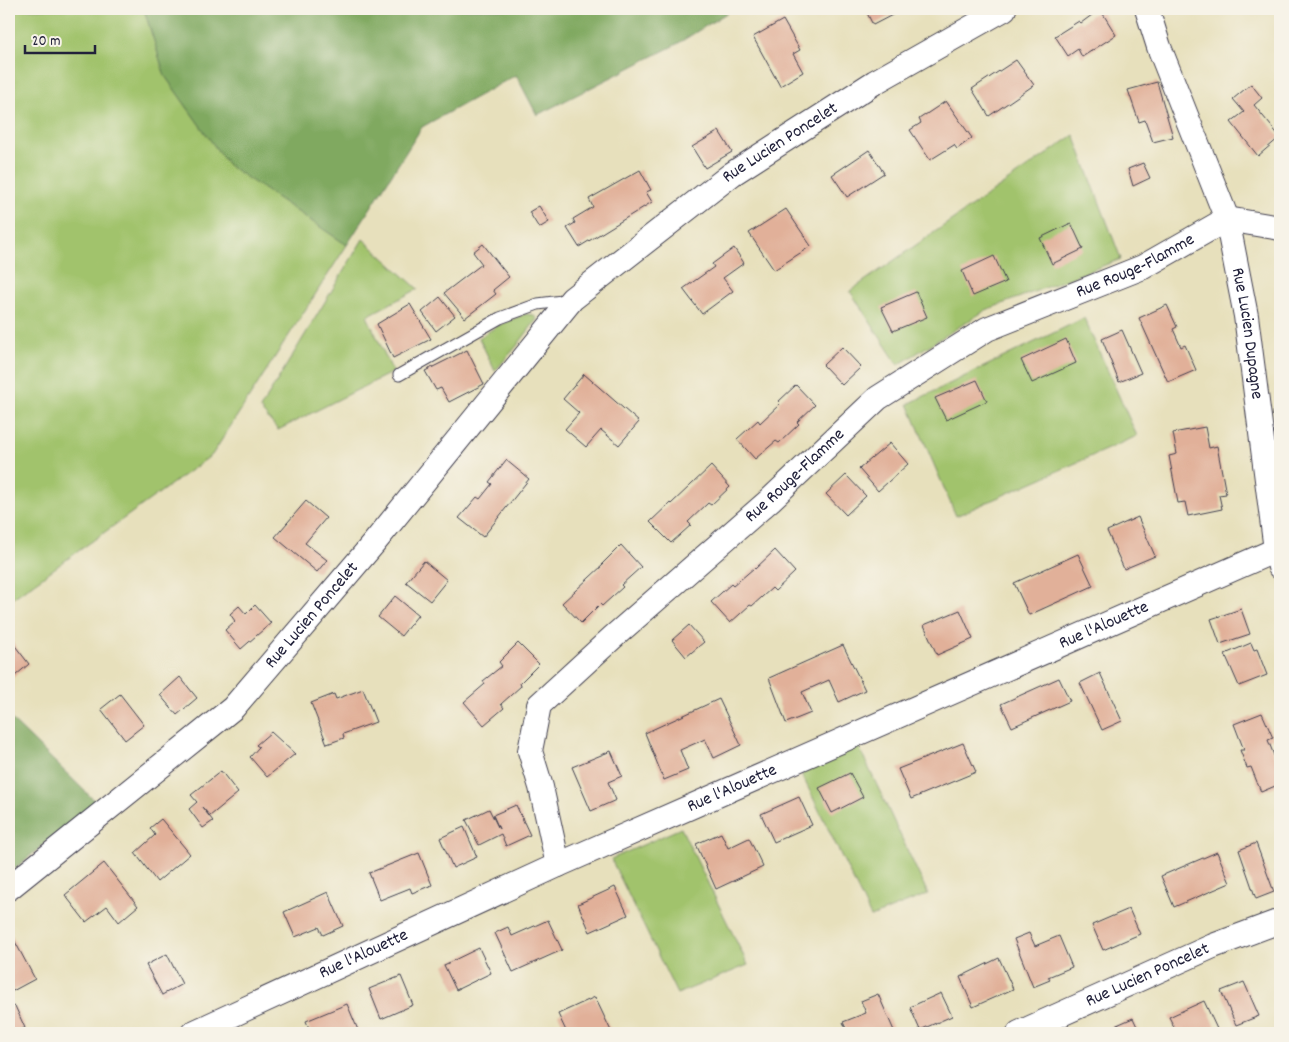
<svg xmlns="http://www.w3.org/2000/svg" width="1289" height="1042" font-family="Dekko,sans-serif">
<rect width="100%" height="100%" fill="#f7f3e8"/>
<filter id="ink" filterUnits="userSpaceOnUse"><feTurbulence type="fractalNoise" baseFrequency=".02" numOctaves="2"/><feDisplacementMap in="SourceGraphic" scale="10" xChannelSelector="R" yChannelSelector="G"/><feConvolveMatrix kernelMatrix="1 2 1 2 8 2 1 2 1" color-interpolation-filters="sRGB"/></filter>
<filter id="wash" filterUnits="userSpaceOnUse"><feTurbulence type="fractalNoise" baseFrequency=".0096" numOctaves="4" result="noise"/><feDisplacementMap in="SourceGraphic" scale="20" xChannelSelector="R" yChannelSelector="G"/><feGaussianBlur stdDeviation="1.12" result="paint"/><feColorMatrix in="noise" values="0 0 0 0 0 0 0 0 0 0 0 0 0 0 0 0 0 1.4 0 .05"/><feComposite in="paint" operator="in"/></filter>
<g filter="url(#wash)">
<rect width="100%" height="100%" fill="#e7e0bc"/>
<path fill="#a1c36c" stroke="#627254" d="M9,9H144L165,76L228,165L347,245L212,455L9,601Z
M1074,135L1121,259L986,310L898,365L850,291Z
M363,239L418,289L367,316L393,372L278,430L260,409Z
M525,314L534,315L537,319L516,347L495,371L479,338L497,326Z
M1084,318L1137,436L956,516L908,404Z
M858,745L928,894L871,917L801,773Z
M681,828L748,965L677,994L611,859Z"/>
<path fill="#80a960" stroke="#51664e" d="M144,9H733L677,44L537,115L516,75L422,127L347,245L228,165L165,76Z
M9,717L96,802L9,873Z"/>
<g id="blocks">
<path fill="#e1b099" d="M865,9H897L898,12L873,25Z
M1100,9L1116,35L1082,57L1078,49L1068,56L1055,36L1079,21L1081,23Z
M783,20L800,50L793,54L803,72L780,86L753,37Z
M1016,60L1034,85L989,116L972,89Z
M1157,82L1173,137L1153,142L1145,120L1139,122L1128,90Z
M1251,84L1262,98L1254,105L1280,137L1258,156L1231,122L1244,112L1233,99Z
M946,101L972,138L957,149L954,145L930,160L910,130L921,123L919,119Z
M719,131L732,152L705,168L692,147Z
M869,150L884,173L847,197L832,175Z
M1143,163L1150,178L1133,186L1128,169Z
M640,170L651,190L646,192L652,202L579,247L567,228L575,223L573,219L593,207L589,199Z
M539,206L549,222L539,228L529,212Z
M786,209L811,246L774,270L749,233Z
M1071,223L1083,249L1052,264L1040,238Z
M483,244L509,277L493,290L496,294L465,318L444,293L482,264L473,252Z
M734,248L744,263L723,278L733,291L702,314L683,289L714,267L712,264Z
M994,256L1006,282L973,296L962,271Z
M916,292L927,317L893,331L881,307Z
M440,297L455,316L436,331L422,312Z
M410,304L431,339L393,358L377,324Z
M1167,305L1177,327L1173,329L1181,347L1185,345L1196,370L1168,382L1139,318Z
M1122,330L1141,373L1119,382L1102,339Z
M1066,339L1076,363L1032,383L1021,360Z
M842,347L861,367L842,385L823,365Z
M467,350L484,384L449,402L441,388L436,390L425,371Z
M584,374L639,422L619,445L601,430L586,447L565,429L579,413L563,399Z
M977,380L987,401L946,420L935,398Z
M796,385L815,405L797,422L799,424L779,443L776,441L755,459L737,439L758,420L760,423L780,404L778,402Z
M1205,427L1209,448L1217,446L1226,494L1219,495L1222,509L1188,516L1185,502L1178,503L1169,456L1177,454L1173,433Z
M890,443L908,464L878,491L859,469Z
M506,460L529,479L483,537L459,518L477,497L480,499L492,484L489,482Z
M711,466L730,487L711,505L708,503L688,522L691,525L671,543L650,522L670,503L671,504Z
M846,475L866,496L846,515L826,494Z
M306,501L326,518L305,543L327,560L317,572L275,537Z
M1138,517L1155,556L1124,569L1107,531Z
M621,545L641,567L621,585L623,587L602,606L600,604L581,623L562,603L603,565L602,564Z
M775,550L795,572L775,591L772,588L752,606L750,605L730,623L711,602L731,584L733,586L754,568L755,569Z
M1078,554L1093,586L1029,615L1014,583Z
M424,561L447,580L430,601L406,582Z
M395,596L418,615L401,636L378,617Z
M255,605L271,623L241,649L225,630L235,621L230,614L239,606L246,614Z
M1241,609L1250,634L1220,644L1211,619Z
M960,610L973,639L937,655L924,625Z
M689,625L704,642L686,657L672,640Z
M9,638L29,664L9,681Z
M518,643L539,664L520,683L521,686L501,704L504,708L484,725L464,702L485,684L483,681L502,666L499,662Z
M1251,643L1254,650L1257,649L1267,675L1239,686L1225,654Z
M843,645L865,690L839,702L829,680L802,692L811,713L786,723L769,678Z
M1100,673L1122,721L1102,730L1080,683Z
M180,677L197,698L177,715L160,695Z
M1059,678L1070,701L1012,727L1001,704Z
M363,689L376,722L343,734L344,738L327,744L311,703L334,694L336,699Z
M120,694L144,725L125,740L101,709Z
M719,699L741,745L714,758L705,739L680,750L688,770L664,780L645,733Z
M1262,713L1273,738L1268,740L1275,758L1279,756L1280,760V784L1261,792L1251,767L1247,768L1240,750H1244L1234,724Z
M271,732L295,754L267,777L250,757L259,747L256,745Z
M963,743L976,772L911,799L898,769Z
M611,751L622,776L608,782L616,800L591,811L572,767Z
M221,771L238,793L210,816L202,807L213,821L203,828L189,809L197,802L191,795Z
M850,773L863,797L832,813L819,788Z
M799,797L812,825L774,842L761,814Z
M516,805L530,835L506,846L501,834L479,845L466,820L489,809L499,829L493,815Z
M161,819L190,854L157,882L135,853L155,835L150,828Z
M464,827L477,857L453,868L440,838Z
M721,833L728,848L749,838L763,867L716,889L696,844Z
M1256,843L1274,892L1256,899L1239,850Z
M1217,852L1230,883L1174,907L1161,876Z
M419,853L432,885L412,893L410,888L380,900L369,873Z
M104,863L138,906L119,922L107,906L86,922L65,895Z
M615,887L628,915L590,932L578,904Z
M328,892L343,926L323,935L319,927L295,937L284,912Z
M1129,909L1140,934L1103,950L1092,925Z
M548,920L562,950L513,972L495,933L508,927L512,936Z
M1029,933L1035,946L1059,936L1072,967L1048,977L1050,980L1033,987L1014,939Z
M12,936L35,979L9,993V938Z
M479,948L491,973L456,990L444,965Z
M167,954L182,984L162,995L146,965Z
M999,958L1013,989L973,1007L960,977Z
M401,976L413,1005L381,1019L369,989Z
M1244,982L1259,1016L1236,1025L1221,991Z
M941,993L952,1016L920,1030L910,1007Z
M878,994L895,1033H848L843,1022L866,1013L861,1001Z
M595,997L612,1033H567L558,1014Z
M1204,1001L1217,1029L1209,1033H1177L1169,1017Z
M347,1004L358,1030L350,1033H311L306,1021Z
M15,1006L25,1028L13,1033H9V1009Z
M1133,1018L1140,1033H1113L1110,1028Z"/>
</g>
</g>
<g filter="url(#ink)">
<use href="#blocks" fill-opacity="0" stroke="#403e4e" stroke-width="1"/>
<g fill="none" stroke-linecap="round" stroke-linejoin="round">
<defs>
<path id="service" d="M399,375L500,318L538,304L570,300"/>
<g id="minor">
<path id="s1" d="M1147,9L1159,47L1227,219L1246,316L1276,550L1280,567"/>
<path d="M1227,219L1280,228"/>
<path id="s2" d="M558,865L541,787L530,751L539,705L612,638L770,500L878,398L987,329L1143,267L1227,219"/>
<path id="s3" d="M9,888L233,708L374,543L572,299L732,174L875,82L1004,9"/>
<path id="s4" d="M193,1033L558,865L1276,550"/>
<path id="s5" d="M1019,1033L1213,946L1280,921"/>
</g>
</defs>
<use href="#service" stroke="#403e4e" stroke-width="13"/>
<use href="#minor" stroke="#403e4e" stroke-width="26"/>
<use href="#service" stroke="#fff" stroke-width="11"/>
<use href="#minor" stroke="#fff" stroke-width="24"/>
</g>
</g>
<g text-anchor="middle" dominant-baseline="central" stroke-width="5" stroke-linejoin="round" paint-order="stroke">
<g font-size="18" fill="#22223b" stroke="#f7f3e8">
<text stroke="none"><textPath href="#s3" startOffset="1079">Rue Lucien Poncelet</textPath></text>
<text stroke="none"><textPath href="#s2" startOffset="912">Rue Rouge-Flamme</textPath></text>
<text stroke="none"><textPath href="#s1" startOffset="341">Rue Lucien Dupagne</textPath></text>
<text stroke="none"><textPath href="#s2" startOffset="508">Rue Rouge-Flamme</textPath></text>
<text stroke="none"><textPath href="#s3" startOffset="409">Rue Lucien Poncelet</textPath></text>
<text stroke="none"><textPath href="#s4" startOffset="998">Rue l'Alouette</textPath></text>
<text stroke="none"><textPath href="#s4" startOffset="592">Rue l'Alouette</textPath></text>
<text stroke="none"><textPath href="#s4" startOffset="188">Rue l'Alouette</textPath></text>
<text stroke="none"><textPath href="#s5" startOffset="141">Rue Lucien Poncelet</textPath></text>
</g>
</g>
<rect width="1289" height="1042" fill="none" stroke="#f7f3e8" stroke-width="30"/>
<path d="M25 45v8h70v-8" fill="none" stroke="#22223b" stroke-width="2.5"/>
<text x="32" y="45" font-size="15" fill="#22223b" stroke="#f7f3e8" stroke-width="4" paint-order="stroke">20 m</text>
</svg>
